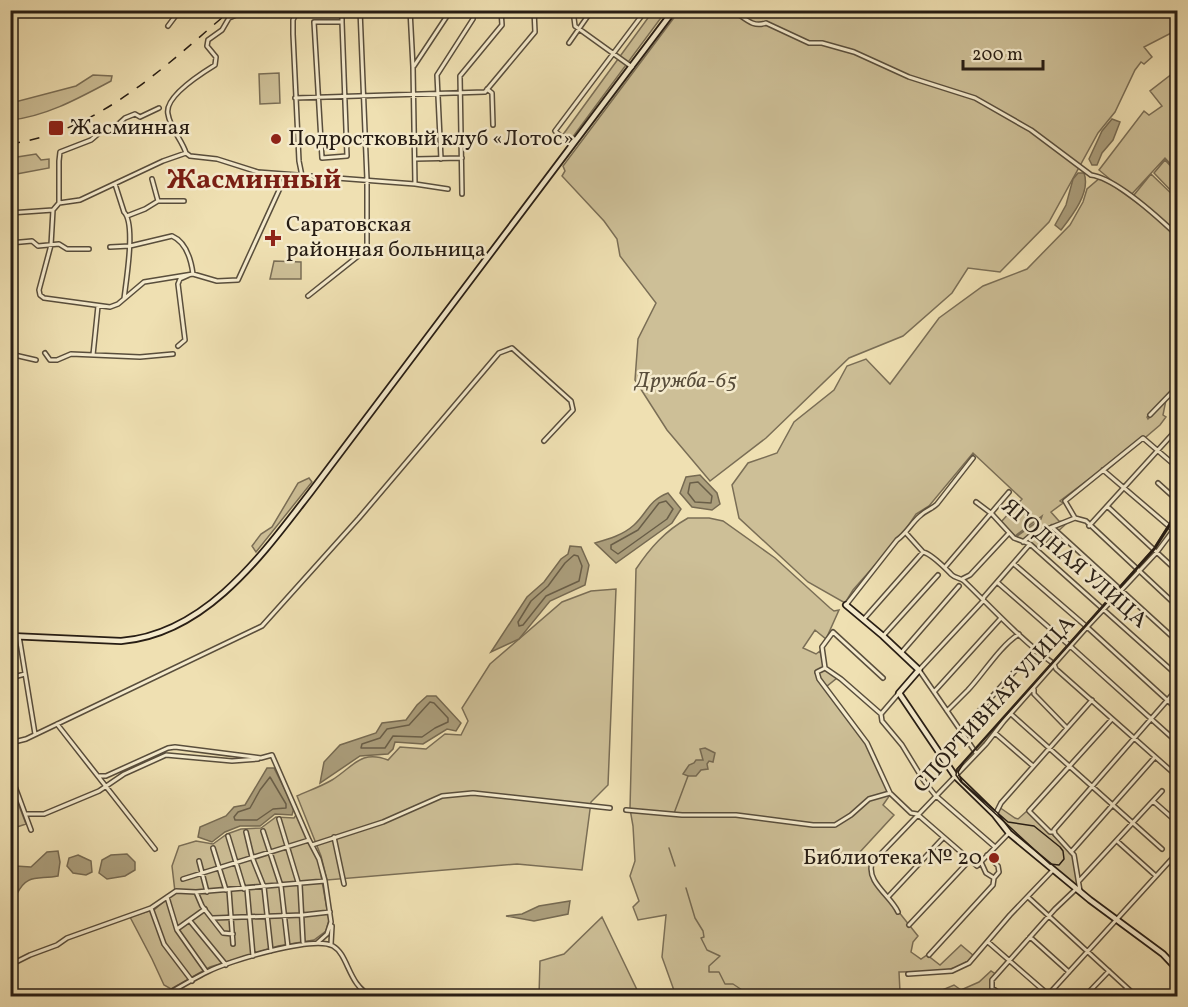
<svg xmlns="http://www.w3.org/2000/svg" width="1188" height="1007" font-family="Vollkorn,serif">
<rect width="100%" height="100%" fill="#efe0b2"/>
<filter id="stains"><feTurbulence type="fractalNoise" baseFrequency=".00333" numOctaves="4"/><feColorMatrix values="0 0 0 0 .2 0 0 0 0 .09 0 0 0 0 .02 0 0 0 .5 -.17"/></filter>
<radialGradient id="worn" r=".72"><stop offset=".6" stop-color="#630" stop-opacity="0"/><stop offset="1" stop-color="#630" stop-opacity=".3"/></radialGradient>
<path fill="#cdbf97" stroke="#7a6e56" stroke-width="1.5" d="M653,11H666L569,142L562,136Z
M679,11H1177V30L1144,47L1152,57L1144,64L1141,62L1135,70L1115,112L1098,133L1049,222L1000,272L968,268L952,293L903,336L849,358L766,438L710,481L667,430L635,380L638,339L656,303L620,256L617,239L604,221L562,176L565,171L563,166Z
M1177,70V152L1174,148L1171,151L1177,154V171L1165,158L1130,196L1099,170L1144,111L1149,115L1162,106L1150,91Z
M279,73L280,103L260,104L259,74Z
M93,75L112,76L111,81C79,98 47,116 11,120V103L76,86Z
M36,154L41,160L49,159V168L11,175V158Z
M1165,160L1177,173V197L1154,173Z
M1151,174L1177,199V235L1135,198L1134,195Z
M1101,177L1162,221L1177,237V384L1147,417L1148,419L1166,400L1163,415L1166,417L1160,425L1107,470H1101L1060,501L1063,503L1051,512L1059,521L1067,523L1039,549L1033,544L1016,537L1041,519L1042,516L1015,536L1001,522L1022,499L973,453L929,506L916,514L904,532L853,590L845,603L808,582L739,518L732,485L748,463L777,453L794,422L834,390L847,366L866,359L890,384L939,318L983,286L1027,269L1070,225L1083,202L1087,189Z
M274,261L301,262V279H270Z
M309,478L312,482L256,552L252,546L261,534L272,527L298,483Z
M1177,505V522L1157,551L957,773H955V771L1154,548L1168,526Z
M688,518H709L723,521L775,558L830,608L834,611L839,610L826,639L815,630L803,648L816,654L820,651L824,667L815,673L820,680L819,672L826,669L837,678L826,687L868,745L890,795L883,805L894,815L860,852L871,862L870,875L874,881L918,936L913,942L911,952L921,959L927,955L940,965L961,945L974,956C954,976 925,971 899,972L900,992L940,991L954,985L961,990L979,982L991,971L997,975L991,980V987L985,996H676L662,957L666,915L638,920L633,907L639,901L630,876L635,861L633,826L630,809L636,569C650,548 665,531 688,518Z
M616,589L608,785L591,802L582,870L517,864L327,880L321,856L297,796C308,791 322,786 332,780C353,767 361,749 388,760L400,747L426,749L445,734L461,735L468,721L462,708L490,664L562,602L591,591Z
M10,782L26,824L11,829H10Z
M999,807L1015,818L1018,819L1027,811L1070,851L1074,860L1078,885L1075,886L1014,835L998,816Z
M298,812L303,830L318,859L329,920L326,931L314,940L278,946L210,967L171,989L164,985L152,959L130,917L155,909L175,892L172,866L179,846L196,841L213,844L227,834L241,829L261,828L276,817L294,818Z
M602,917L640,996H539L540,961L564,954Z"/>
<path fill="#ab9e7c" stroke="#766a52" stroke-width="1.5" d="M1112,119L1120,122L1113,140L1102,153L1097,165H1092L1089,159L1102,131Z
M1078,173H1084C1091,192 1072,216 1061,230L1055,225L1066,205L1073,179Z
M700,475L717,493L720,504L712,510L692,507L680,493L686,477Z
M668,493L681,509L672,523L616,563L595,543C609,539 623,535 634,525C648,512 648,501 668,493Z
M570,546L581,547L589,565L585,585L550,601L519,639L491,652L527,597L544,582L561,559L568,554Z
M427,696H436L461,723L456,731L447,729L423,744L395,742L393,749L388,754L360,756L320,783L324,762L340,745L376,733L382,723L406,720L417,705Z
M705,748L715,753L713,762L709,761L707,764L708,769L701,770L696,776H688L683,774L689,765L694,763L696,760H703L700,749Z
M267,768H274L294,808L292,815L275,814L260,826H240L225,832L212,842L198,837L200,827L226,816L234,807L245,805Z
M58,851L60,862L58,876C38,880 27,873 17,894L11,896V879L16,866L31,867L47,852Z
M127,854L135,862V870L125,876L107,879L99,873L102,860L111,855Z
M78,855L91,861L92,872L86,875L73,873L67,866L69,858Z
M570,901L568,914L534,921L506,916L522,914L539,906Z"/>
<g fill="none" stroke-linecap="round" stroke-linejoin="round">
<path stroke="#695e48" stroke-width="1.5" d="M698,482L712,496L711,503L695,502L688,493L690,483Z
M666,501L673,509L667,519L618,554L611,549V545L638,530L659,503Z
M574,555L578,556L582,566L579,581L546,596L523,625L519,626L518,622L531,601L548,586L565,563Z
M430,702L434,703L448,718V722L435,728L422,737L393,736L385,748H361L362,744L380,738L387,729L409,725Z
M270,777L286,804V808L273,809L257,820H235L234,817L238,812L250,808L260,790Z"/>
<path stroke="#766a52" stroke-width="1.5" d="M673,816L688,776
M669,848L675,866
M686,888L695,918L703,931L704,937L701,938L707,950L720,956L709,966V972H719L725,984H733L748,994V996"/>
<defs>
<path id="street" d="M298,10L293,20V34L299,161L302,176
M342,10V22L347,156L322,158L314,22H342
M410,10L413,67L415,184
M573,10L575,26L632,67
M739,10L738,14C748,21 754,27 766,23L809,43H822L854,52L909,77L975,98L1031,130L1091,175C1115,178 1159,218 1178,236
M168,26L180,10
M569,43L592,10
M414,66L451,10
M487,89L492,93L493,125
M295,98L485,92L535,32L534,10
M159,108L140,117L135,114L125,118L115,127L104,129L91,140L60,152L59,161V203L53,210L51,245L39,290L40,295L44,298L110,307L118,304L144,282L193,274L217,281L238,280L286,175
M571,145L555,131L646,10
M186,153L190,156L217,159L258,172L415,184L448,189
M186,153C182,140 170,128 168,114C164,97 202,73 215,65L216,57L207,46L208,40L222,30L229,18L248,10
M415,159L462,158
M441,159L437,75L473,19L474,10
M152,179L158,201
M115,184L124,212C136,224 126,281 124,299
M462,194L460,76L502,25L501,10
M59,203L80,200L163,161L186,153
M10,213L53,210
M127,216L145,209L158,201H184
M10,243L32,241L38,246L59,244L67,249H89
M110,247L130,246L172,236C186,242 191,259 193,274
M308,296L367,249V180L360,10
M178,346L185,340L178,284L180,279L189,275
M45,353L50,360H57L71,354L140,357L173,354
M10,354L36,360
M93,355L98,306
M1173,391L1178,396
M1150,415L1178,386
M1103,470L1178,534
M1158,483L1178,501
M976,502L992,514L1014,538L1030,544L1178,676
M1107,506L1178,572
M1075,518L1065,501L1143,438L1178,468
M1075,518L1086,521L1178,607
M1089,526L1178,428
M1052,527L1178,642
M906,533L923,552C932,554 945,568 952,575C955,578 961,578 964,581C993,609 1021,640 1054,664L1056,669L1178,777
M1023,542L1030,536L1075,518
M1014,564L1087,627L1178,710
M946,566L1009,492
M962,579L970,575L1009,533
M997,582L1069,645L1178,743
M846,605L897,540C907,533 912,522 921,515C926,510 932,509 937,504L973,458
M863,620L923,552
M19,636L35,734
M883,636L938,575
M901,653L959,586
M825,668L817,672L819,679L867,743L890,793L911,813L917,814L977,866L1009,833
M10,678L25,674
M883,678L833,632L822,647L825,668L841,679L881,714L882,721L902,745L924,781L935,795L995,847
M1034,689V694L1066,727
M934,692L1001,618
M947,711C954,704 961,697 968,690C984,673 999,647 1019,634
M881,714L899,693
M1011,714L1162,849
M57,724L155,849
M961,731L1032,652L1038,651
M995,733L1033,766
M10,743L26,739L262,626L359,518L499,353L512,348L571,401L573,410L544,441
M976,753L919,670L983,601L984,597L1030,544
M10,773L31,830
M98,776H106L168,748L175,747L261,758L272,755L309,840L319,859L325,881L331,922L327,934L317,943
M1153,801L1178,823
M626,810L682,815H736L813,825H835L851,815L869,799L890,793
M26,814H44L99,791L124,774L166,755L232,761L258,759
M995,815L1001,803L1092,700
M279,819L298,882L300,885L303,942
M263,831L281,886L288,947
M246,832L252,857L264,887L271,951
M1053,832H1050L1029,811L1112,719
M228,836L244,889
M334,837L344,884
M1117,841L1156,876
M312,845L383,822L442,796L473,793L610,808
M213,848L226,890
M1071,852L1155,757
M1172,859L1178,863
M199,861L207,892
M981,862L986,873L994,878
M183,879L309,840
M1079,881L1162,791
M247,889L253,956
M229,890L233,944
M1080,891L1074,855L1055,834L1054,830L1178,688
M196,892L202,906L223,933L233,934
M167,897L177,930L206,971
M888,897L943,838
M1028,897L1136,996
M151,908L164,944L192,981
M898,912C891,896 866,882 872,863L986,744L1004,721L1087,627L1157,552L1178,524
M213,918L303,915L330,912
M190,921L226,965
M909,925L969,861
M177,929L205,909
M1030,937L1069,972
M988,942L1050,996
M331,944L332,926
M929,955L993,885L994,878L999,872L998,866L987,855
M10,965L30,955L57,945L67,938L151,908L176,891L196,892L325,881
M908,974L952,971L969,963L1010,915L1053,870
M165,992H171C183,985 195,978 207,972C228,961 314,935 333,946C349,955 348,986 372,996
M267,996L281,995
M1003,996L992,988V980L1055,909L1076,889
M1047,996L1178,852
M1085,996L1109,971
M1120,996L1127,988
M1167,996L1178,985"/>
<path id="secondary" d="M846,605L883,636L919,670L899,693L955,776L995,815L1009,833L1090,900L1163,954L1178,970
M10,636L121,641C206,634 262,555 310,493L674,10"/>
</defs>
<use href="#street" stroke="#594e3c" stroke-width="6"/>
<use href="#secondary" stroke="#271d14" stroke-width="8"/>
<use href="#street" stroke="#f5ebcd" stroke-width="3"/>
<use href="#secondary" stroke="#f5ebcd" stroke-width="4.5"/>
<path stroke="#271d14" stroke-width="1.5" d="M1178,510L1154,548L957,769L956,775L961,782L1050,864L1059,865L1064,859L1063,851L1060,847L1034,826L1008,822L962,782L958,772L964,762L1155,549L1178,513"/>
<path stroke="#271d14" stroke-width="1.5" stroke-dasharray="10 10" stroke-linecap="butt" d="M10,144C100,131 165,66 231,10"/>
</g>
<g fill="#8f2418" stroke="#f5ebcd" stroke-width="2">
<rect x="48" y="120" width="16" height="16" rx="3"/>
<circle cx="276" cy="139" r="6"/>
<path d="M270 229h6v6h6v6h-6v6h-6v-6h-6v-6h6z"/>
<circle cx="994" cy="858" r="6"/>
</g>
<g text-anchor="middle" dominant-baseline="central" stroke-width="5" stroke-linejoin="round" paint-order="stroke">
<g font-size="22" fill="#271d14" stroke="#f5ebcd" text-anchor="start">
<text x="70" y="128">Жасминная</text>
<text x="288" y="139">Подростковый клуб «Лотос»</text>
<text x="286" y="225">Саратовская<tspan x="286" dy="25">районная больница</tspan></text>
<text x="982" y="858" text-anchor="end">Библиотека № 20</text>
</g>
<g font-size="22" font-style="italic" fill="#594e3b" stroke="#f5ebcd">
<text x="686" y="381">Дружба-65</text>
</g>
<g font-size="22" fill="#271d14" stroke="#f5ebcd">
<text transform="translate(1074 564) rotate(41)">ЯГОДНАЯ УЛИЦА</text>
<text transform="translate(995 705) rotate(-48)">СПОРТИВНАЯ УЛИЦА</text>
</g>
<g font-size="28" font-weight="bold" fill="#7a1f14" stroke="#f5ebcd">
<text x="254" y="180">Жасминный</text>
</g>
</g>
<rect width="1188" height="1007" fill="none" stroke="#efe0b2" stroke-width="36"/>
<rect x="12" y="12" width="1164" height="983" fill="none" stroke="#271d14" stroke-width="3"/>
<rect x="18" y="18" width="1152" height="971" fill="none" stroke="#271d14" stroke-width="1.5"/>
<path d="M963 60v9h80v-9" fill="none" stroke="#271d14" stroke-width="3"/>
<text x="972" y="60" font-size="18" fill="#271d14" stroke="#f5ebcd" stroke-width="4.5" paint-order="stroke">200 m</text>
<rect width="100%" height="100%" filter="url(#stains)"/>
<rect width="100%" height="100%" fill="url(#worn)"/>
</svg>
